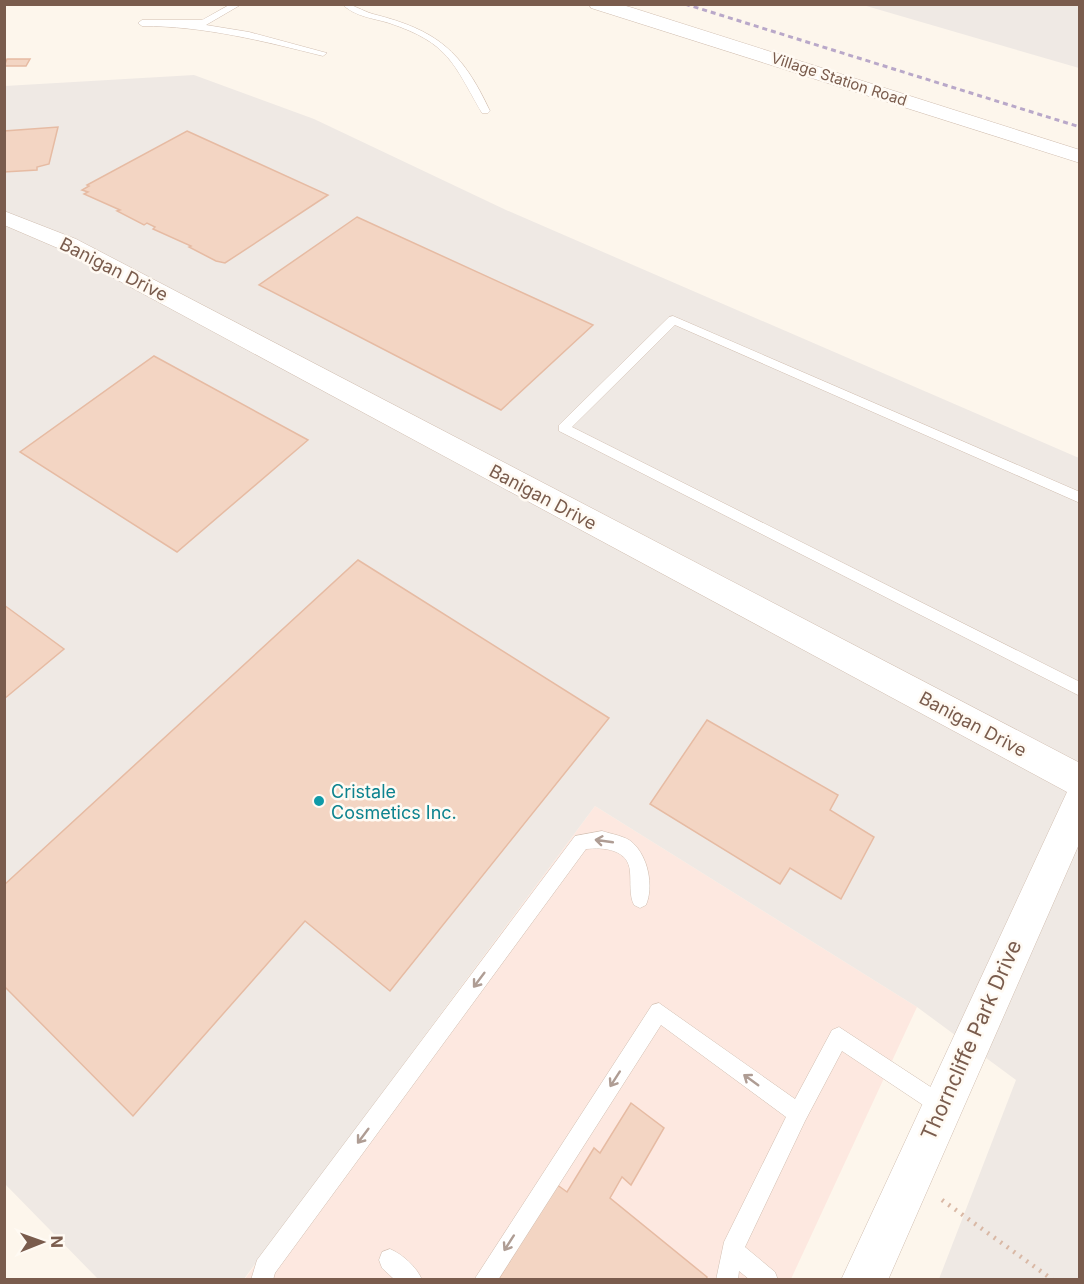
<svg xmlns="http://www.w3.org/2000/svg" width="1084" height="1284" font-family="Inter,sans-serif">
<rect width="100%" height="100%" fill="#fdf6ec"/>
<path fill="#fde8e0" d="M595,806L917,1007L791,1279L244,1280Z"/>
<path fill="#efe9e4" d="M863,5H1079V68Z
M194,75L314,119L506,210L1079,458V1279H939L1016,1080L917,1007L595,806L244,1279H98L5,1184V86Z"/>
<path fill="#f3d5c3" stroke="#e6bba3" stroke-width="1.5" d="M7,59H30L26,66H4Z
M58,127L49,164L37,167V170L4,172V131Z
M187,131L328,195L225,263L216,261L189,247L191,246L153,229L155,227L147,223L144,225L117,211L120,210L84,194L88,192L82,190L89,186L87,185Z
M357,217L593,325L501,410L259,285Z
M154,356L308,440L177,552L20,452Z
M358,560L609,718L390,991L305,921L133,1116L4,986V885Z
M4,605L64,649L4,699Z
M707,720L838,795L830,810L874,837L841,899L790,868L780,884L650,804Z
M631,1103L664,1128L631,1185L622,1177L610,1198L707,1277L706,1280H498L556,1184L567,1192L594,1148L600,1153Z"/>
<g fill="none" stroke-linecap="round" stroke-linejoin="round">
<defs>
<path id="service" d="M231,4H242L206,25L249,32L327,53L323,56C263,41 204,26 142,26L138,23L142,20H202Z
M342,4C354,4 362,11 373,14C437,30 462,51 490,111L488,113H482C453,63 449,43 389,23C373,18 355,17 342,4Z
M673,316L1080,492V503L675,325L572,427L1080,682V696L559,431V425L669,317Z
M602,831C611,834 626,836 633,843C648,857 654,886 646,905L640,908L634,905C629,895 631,883 630,872C629,849 603,847 586,849L275,1273L273,1280H251L257,1260L575,836Z
M659,1003L795,1099L832,1030L839,1027L949,1099L952,1106L949,1113L942,1116L935,1113L842,1051L805,1121L745,1247L775,1272L778,1280H750L739,1271L738,1280H716L724,1242L786,1117L661,1025L498,1280H474L652,1005Z
M390,1249C402,1254 417,1267 422,1280H395L382,1268L379,1260L382,1252Z"/>
<path id="minor" d="M589,4H619L633,8L1080,150V163L591,8Z
M4,211L76,239L1080,763V842L888,1280H841L1067,792L60,249L4,225Z"/>
</defs>
<use href="#service" stroke="#d1beb0" stroke-width="1"/>
<use href="#minor" stroke="#d1beb0" stroke-width="1"/>
<path stroke="#d9b8a5" stroke-width="4.5" stroke-dasharray="2 6" stroke-linecap="butt" d="M942,1200L1053,1280"/>
<use href="#service" fill="#fff" fill-rule="evenodd"/>
<use href="#minor" fill="#fff" fill-rule="evenodd"/>
<path stroke="#b9a8c9" stroke-width="3" stroke-dasharray="5 4" stroke-linecap="butt" d="M685,4L1080,127"/>
</g>
<defs><path id="oneway-shaft" d="M-6 0H5M1.5-3L5.5 0L1.5 3" fill="none" stroke-width="1.6" stroke-linecap="round" stroke-linejoin="round" transform="scale(1.5)"/></defs>
<g stroke="#af9d94">
<use href="#oneway-shaft" transform="translate(604 841) rotate(-172)"/>
<use href="#oneway-shaft" transform="translate(479 980) rotate(127)"/>
<use href="#oneway-shaft" transform="translate(615 1079) rotate(123)"/>
<use href="#oneway-shaft" transform="translate(751 1080) rotate(-144)"/>
<use href="#oneway-shaft" transform="translate(363 1136) rotate(127)"/>
<use href="#oneway-shaft" transform="translate(509 1243) rotate(123)"/>
</g>
<circle fill="#0f9aa8" stroke="#fffaf3" stroke-width="2" cx="319" cy="801" r="6"/>
<g text-anchor="middle" dominant-baseline="central" stroke-width="5" stroke-linejoin="round" paint-order="stroke">
<g font-size="15" fill="#7a5c4d" stroke="#fffaf3">
<text transform="translate(839 79) rotate(18)">Village Station Road</text>
</g>
<g font-size="18" fill="#7a5c4d" stroke="#fffaf3">
<text transform="translate(114 269) rotate(27)">Banigan Drive</text>
<text transform="translate(543 497) rotate(28)">Banigan Drive</text>
<text transform="translate(973 724) rotate(28)">Banigan Drive</text>
</g>
<g font-size="18" fill="#0d838f" stroke="#fffaf3" text-anchor="start">
<text x="331" y="791">Cristale<tspan x="331" dy="21">Cosmetics Inc.</tspan></text>
</g>
<g font-size="21" fill="#7a5c4d" stroke="#fffaf3">
<text transform="translate(971 1040) rotate(-66)">Thorncliffe Park Drive</text>
</g>
</g>
<rect width="1084" height="1284" fill="none" stroke="#7a5c4d" stroke-width="12"/>
<g transform="translate(42 1242) rotate(89)" stroke="#fffaf3" stroke-width="4.5" paint-order="stroke">
<path d="M0-4.5L10 22L0 15L-10 22Z" fill="#7a5c4d"/>
<text y="-9" font-size="16" font-weight="bold" text-anchor="middle" fill="#7a5c4d">N</text>
</g>
</svg>
